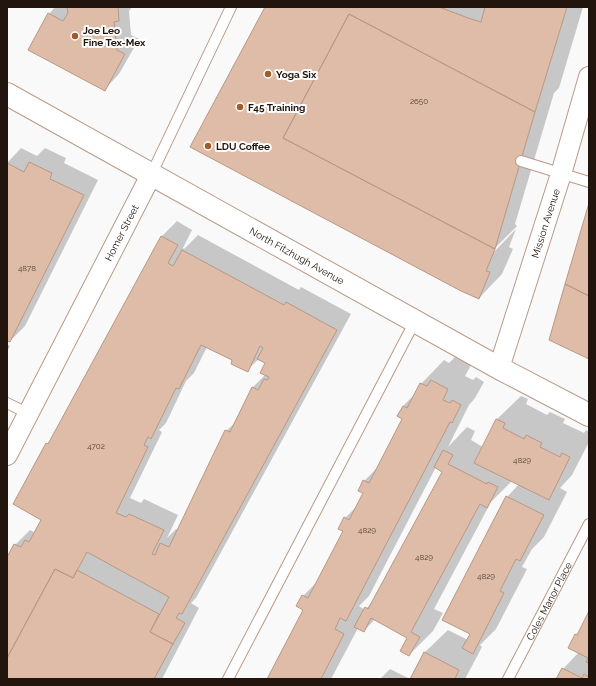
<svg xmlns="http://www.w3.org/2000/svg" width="596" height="686" font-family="Raleway,sans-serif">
<rect width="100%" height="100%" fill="#f9f9f9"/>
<path fill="#0003" fill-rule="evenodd" d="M55,7H132L129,11L131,35L139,39L119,74L105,89L49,14Z
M267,7H583L559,88L554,93L515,224L517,226L494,249V252L516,229L509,247L513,249L502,274L479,298Z
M21,148L37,156L45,148L66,158L64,163L98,180L25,326L10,341L7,340V163Z
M177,221L192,230L183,248L184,249L198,235L299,290L301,287L351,314L196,598L191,603L199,608L162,679H7V559L15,545L30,530L34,532L43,519L47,444L51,440L162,236ZM207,347L233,360L247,370L259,359L266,362L265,375L252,388L237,421L226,431L178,530L176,529L167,538L178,515L144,499L141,503L130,498L162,432L159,430L166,423L186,381L194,373Z
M7,344L10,346L7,352Z
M455,357L471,365L465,376L473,380L476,377L484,382L475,398L469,405L448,447L467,427L475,431L471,440L483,447L497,419L521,396L528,399L526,404L547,415L550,412L565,419L563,423L584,433L586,430L589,432V442L572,475L560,488L567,492L544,537L532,549L522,567L527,569L496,629L480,645L482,647L465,679H411L424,653L448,630L468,640L471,634L507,497L519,484L512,481L491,502L434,609L443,613L433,631L409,655L408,637L375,619L364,631L358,628L331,679H268L305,610L303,596L318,581L344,531L345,518L358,505L364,493V481L379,466L403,418V406L415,394L421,384L444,360L449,363ZM436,467L443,471L374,600L365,610L359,606L369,596Z
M589,613V679H558L563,669L579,652L576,635L580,631Z
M390,669L410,679H380Z"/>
<path fill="#dfbca8" stroke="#b99884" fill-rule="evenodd" d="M67,7H118L119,21L114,22L117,50L125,54L105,91L28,50L48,13L63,21L68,13Z
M265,7H439L471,19L481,22L485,7H567L535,112L349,14L283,138L495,249L486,271L490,272L479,299L461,291L190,147Z
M349,14L535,112L495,249L283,138Z
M29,162L52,173L50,179L84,195L10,342L7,341V163L24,172Z
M589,203V296L565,284Z
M161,236L178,245L168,263L173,266L182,250L284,305L286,302L337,330L182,614L179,613L176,618L185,623L173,644L150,632L169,597L87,552L73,578L55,569L7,658V557L14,544L21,547L25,540L29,542L41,520L13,504L46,443L48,444ZM201,345L232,360L231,364L248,372L260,346L263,348L257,359L265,363L260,373L269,377L267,380L264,379L258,390L252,387L230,432L225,430L169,547L160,543L155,555L152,554L164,530L129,514L126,517L116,513L148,447L144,445L148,437L151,439L176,388L179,389Z
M565,284L589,296V359L549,340Z
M431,380L448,389L443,400L450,403L452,400L461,405L452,423L450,422L346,621L340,618L335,629L344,634L321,679H267L303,610L296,606L302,595L308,598L343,531L338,529L344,517L349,520L363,493L358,491L363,480L369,483L402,419L397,416L403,406L407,408L420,383L427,386Z
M496,419L505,423L503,428L524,439L526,435L542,443L540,447L560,457L562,453L570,457L549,500L474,463Z
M443,450L453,455L448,464L487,484L488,482L498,487L487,508L480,504L411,632L420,637L409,656L400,651L407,638L371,618L364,632L354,627L365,607L368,609L442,472L434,467Z
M506,496L544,515L520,561L516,559L500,591L504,593L473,654L462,648L470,634L442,620Z
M55,569L73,578L77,570L159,614L150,632L173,644L154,679H7V658Z
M589,611V663L586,662L588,658L568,648L575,634L577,635Z
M424,652L459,670L455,679H410Z
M562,668L582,678L584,674L589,677V679H556Z"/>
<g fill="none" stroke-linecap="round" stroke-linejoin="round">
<defs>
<g id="service">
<path d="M521,161L589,182"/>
<path d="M151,175L231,7"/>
<path d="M7,403L29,414"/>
<path d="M228,679L415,321"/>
<path id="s1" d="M508,679L589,524"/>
</g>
<g id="minor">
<path id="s2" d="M499,368L561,174L589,77"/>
<path id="s3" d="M7,455L151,175"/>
</g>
<g id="tertiary">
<path id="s4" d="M7,94L499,368L589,415"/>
</g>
</defs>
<use href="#service" stroke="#bb9a86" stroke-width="12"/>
<use href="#minor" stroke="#bb9a86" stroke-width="22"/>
<use href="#tertiary" stroke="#bb9a86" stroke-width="24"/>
<use href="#service" stroke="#fff" stroke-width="10"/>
<use href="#minor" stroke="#fff" stroke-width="20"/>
<use href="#tertiary" stroke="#fff" stroke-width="22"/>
</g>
<g fill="#a05c2d" stroke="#fff" stroke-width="1.5">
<circle cx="75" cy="36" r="4"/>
<circle cx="268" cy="74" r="4"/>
<circle cx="240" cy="107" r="4"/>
<circle cx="208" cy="146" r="4"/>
</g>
<g text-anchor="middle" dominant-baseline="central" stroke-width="4" stroke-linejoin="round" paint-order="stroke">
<g font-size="8" fill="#503f34">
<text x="419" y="101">2650</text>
<text x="27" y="268">4878</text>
<text x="96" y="446">4702</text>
<text x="522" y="460">4829</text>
<text x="367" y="530">4829</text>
<text x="424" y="557">4829</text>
<text x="486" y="576">4829</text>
</g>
<g font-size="10" font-weight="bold" fill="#21150d" stroke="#fff" text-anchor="start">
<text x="83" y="30">Joe Leo<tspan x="83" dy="12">Fine Tex-Mex</tspan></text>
<text x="276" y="74">Yoga Six</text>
<text x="248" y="107">F45 Training</text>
<text x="216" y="146">LDU Coffee</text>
</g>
<g font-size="10" fill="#21150d" stroke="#fff">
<text stroke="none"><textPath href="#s2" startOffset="152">Mission Avenue</textPath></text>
<text stroke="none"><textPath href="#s3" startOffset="250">Homer Street</textPath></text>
<text stroke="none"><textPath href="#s4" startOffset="332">North Fitzhugh Avenue</textPath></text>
<text stroke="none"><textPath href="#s1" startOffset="88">Coles Manor Place</textPath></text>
</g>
</g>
<rect width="596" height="686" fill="none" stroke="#21150d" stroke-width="16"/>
</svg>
